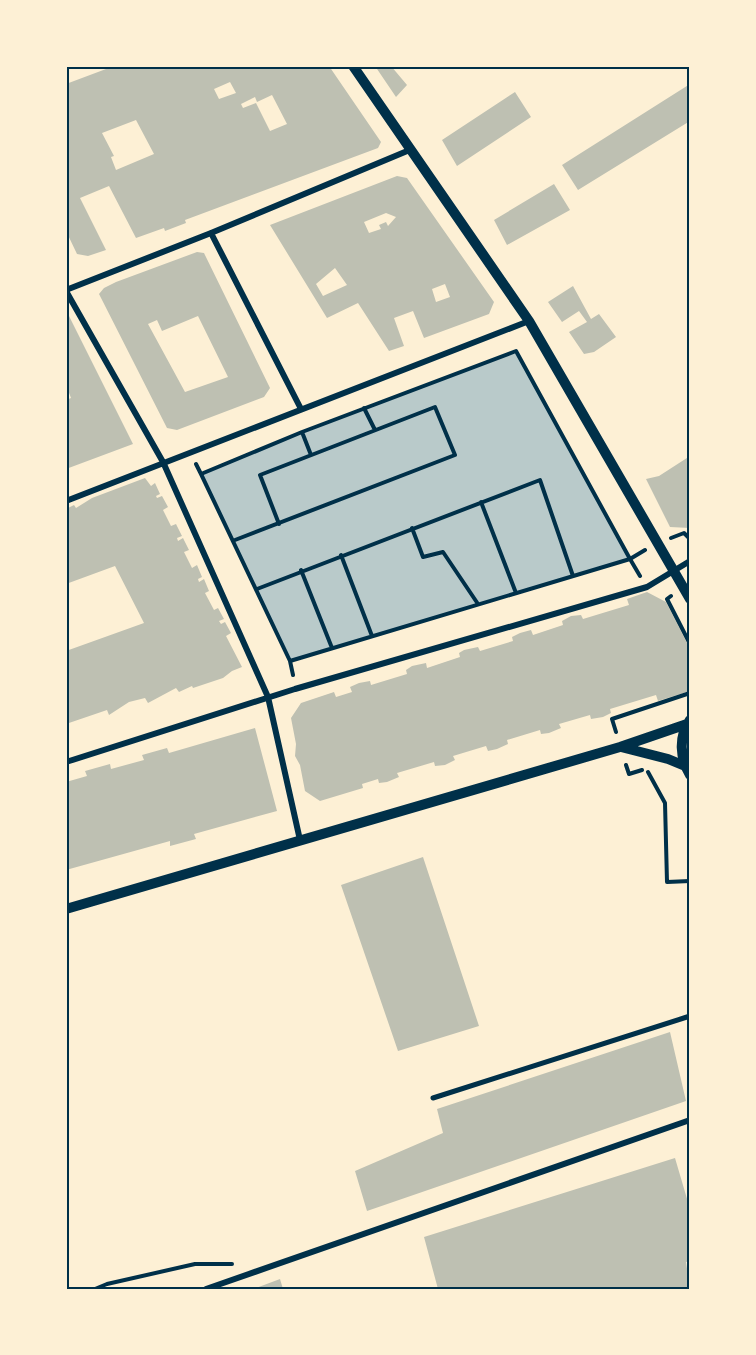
<svg xmlns="http://www.w3.org/2000/svg" width="756" height="1355" font-family="'PT Sans',sans-serif">
<rect width="100%" height="100%" fill="#fdf0d5"/>
<path fill="#b9caca" d="M516,351L630,559L290,661L201,474L302,432Z"/>
<path fill="#bec0b2" fill-rule="evenodd" d="M114,66H329L381,142L378,148L185,220L186,223L165,231L164,228L136,238L109,186L80,198L106,250L88,256L77,254L66,231V84ZM230,82L236,93L219,99L214,89ZM272,95L287,124L270,131L256,103L243,108L241,104L255,97L257,102ZM136,120L154,154L116,170L111,157L114,156L102,133Z
M375,66H391L407,85L396,97Z
M690,84V121L578,190L562,165Z
M515,92L531,117L457,166L442,140Z
M397,176L407,178L494,302L489,314L424,338L413,311L394,318L404,346L389,351L358,303L327,318L270,225ZM386,213L396,217L388,226L386,222L379,225L381,229L369,233L364,222ZM335,268L347,285L323,296L316,284ZM445,284L450,297L436,302L432,289Z
M554,184L570,210L507,245L494,220Z
M197,252L204,253L270,388L264,397L177,430L167,428L99,294L104,288L116,282ZM198,316L228,377L185,392L148,324L157,320L162,331Z
M573,286L591,319L599,314L616,337L594,352L584,354L569,332L587,322L579,311L562,322L548,302Z
M66,310L133,444L66,469V400L71,398L66,385Z
M690,456V528L670,527L646,479L659,476Z
M145,478L151,486L155,483L160,494L156,496L157,498L162,496L168,507L163,510L171,526L176,524L182,536L177,538L178,541L183,538L189,550L184,552L192,568L197,565L202,577L198,579L199,582L204,579L209,591L205,593L214,610L218,608L224,619L219,621L221,624L225,622L231,633L226,636L242,667L232,671L223,678L193,688L192,686L179,692L176,688L148,703L145,698L129,702L109,715L107,710L66,724V651L144,623L115,566L66,584V509L74,505L76,508L92,498Z
M647,592L666,602L690,649V691L658,701L656,695L610,709L611,713L603,717L591,719L590,715L559,724L561,728L549,733L541,734L540,730L507,740L508,744L497,749L488,751L486,746L453,756L455,760L445,765L435,766L434,762L397,773L399,777L387,782L379,783L378,779L362,784L363,788L320,801L305,791L300,765L295,756L296,744L291,718L301,703L334,692L336,697L352,692L350,687L359,683L370,681L371,685L407,674L406,670L412,666L426,663L427,668L460,657L459,653L464,650L478,647L480,651L513,641L512,637L520,633L531,630L533,635L563,625L562,621L571,616L581,615L583,619L629,605L627,599Z
M255,728L277,811L194,834L196,839L170,846V841L66,870V782L87,776L85,771L110,764L111,769L144,760L142,755L167,748L169,753Z
M423,857L479,1026L398,1051L341,885Z
M670,1032L686,1101L367,1211L355,1171L443,1133L437,1109Z
M675,1158L690,1209V1261L686,1262L690,1289H438L424,1237Z
M280,1279L283,1289H253Z"/>
<g fill="none" stroke-linecap="round" stroke-linejoin="round">
<path stroke="#003049" stroke-width="4" d="M364,408L375,430
M302,432L311,455
M196,464L201,474L290,661L630,559L516,351L302,432L201,474
M481,502L516,593
M412,528L423,557L443,552L478,604
M671,538L684,533L690,539
M235,540L455,455L435,407L260,475L279,524
M341,555L372,636
M301,570L332,648
M640,576L630,559L645,550
M257,589L540,480L573,576
M671,596L667,599L690,644
M290,661L293,675
M616,732L612,719L690,693
M626,765L629,774L642,770
M648,772L665,803L667,882L690,881
M95,1289L107,1284L195,1264H232"/>
<path stroke="#003049" stroke-width="5" d="M433,1098L690,1016"/>
<path stroke="#003049" stroke-width="6" d="M211,233L301,409
M66,290L211,233L412,149
M66,291L163,462L268,697L300,840
M66,501L529,321
M66,762L295,689L647,587L690,561
M206,1289L690,1120"/>
<path stroke="#003049" stroke-width="10" d="M353,66L529,321L690,599
M690,720C678,737 680,758 690,775
M621,747L668,759L685,766
M66,909L620,747L687,724"/>
</g>
<rect width="756" height="1355" fill="none" stroke="#fdf0d5" stroke-width="135"/>
<rect x="68" y="68" width="620" height="1220" fill="none" stroke="#003049" stroke-width="2"/>
</svg>
